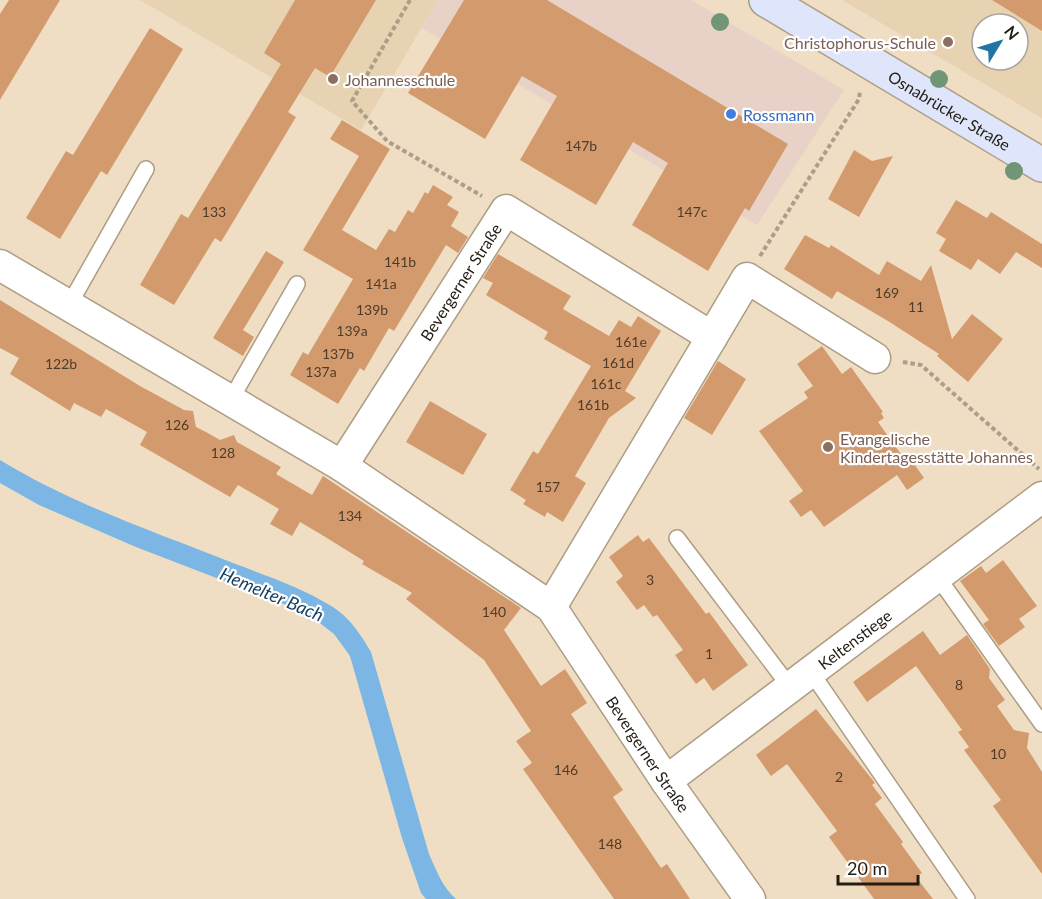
<svg xmlns="http://www.w3.org/2000/svg" width="1042" height="899" font-family="Lato,sans-serif">
<rect width="100%" height="100%" fill="#efdec4"/>
<path fill="#e8d1c6" d="M438,0H691L844,90L757,225L422,28Z"/>
<path fill="#e7d2b2" fill-rule="evenodd" d="M140,0H438L361,130Z
M842,0H1042V118ZM982,24H1018V60H982Z"/>
<path fill="#7bb6e5" d="M0,460C72,504 155,532 233,563C267,576 303,588 333,607C350,618 361,635 371,652L429,854C436,870 443,888 456,899H426L421,893L402,838L350,656L334,634L307,613L136,547L39,505L0,483Z"/>
<path fill="#d39b6d" d="M9,0H60L0,100V14Z
M295,0H376L330,77L315,68L288,112L296,117L221,242L215,238L174,305L140,285L181,214L188,218L281,64L264,53Z
M464,0H547L788,144L749,211L745,208L708,271L632,225L668,163L633,142L596,205L520,160L557,96L522,76L485,139L408,93Z
M992,0H1042V31Z
M150,28L183,49L107,175L101,171L60,239L26,218L66,151L73,155Z
M342,120L390,149L342,230L376,250L389,229L395,232L408,210L413,213L425,192L428,194L433,185L453,197L447,205L459,212L451,226L468,237L458,253L446,245L394,331L389,328L364,371L360,368L338,404L290,375L303,352L308,355L353,279L303,250L359,156L330,139Z
M854,150L872,161L893,156L859,217L828,199Z
M956,200L987,218L991,212L1042,244V268L1016,252L1000,274L978,259L971,270L939,251L946,239L936,233Z
M805,235L829,248L831,245L879,275L887,261L921,281L931,265L952,339L972,314L1003,339L968,382L937,356L939,354L888,321L837,291L832,299L784,269Z
M266,251L284,262L243,330L254,337L243,356L213,338Z
M498,254L571,296L563,309L609,336L619,320L631,327L638,316L661,331L625,391L636,398L609,418L575,476L586,483L563,522L547,512L545,517L523,504L526,500L510,490L533,451L538,454L591,366L544,339L548,332L486,295L493,283L483,278Z
M0,300L140,386L184,410L193,411L196,427L206,432L220,440L234,435L237,442L281,467L276,474L312,495L323,476L521,608L504,630L541,686L565,669L587,703L571,714L623,790L613,797L661,868L667,864L690,899H614L523,769L532,763L516,741L531,731L484,660L406,599L412,593L362,564L364,561L322,535L300,522L292,536L270,524L279,509L238,485L230,497L140,445L147,432L106,409L101,417L74,403L70,411L10,374L19,358L0,348Z
M822,346L842,374L851,367L883,412L881,413L884,418L878,422L908,464L912,461L924,478L907,490L897,475L824,527L811,510L801,517L789,501L803,491L759,431L808,398L804,392L813,386L797,364Z
M718,361L746,379L712,435L684,418Z
M430,401L487,434L463,475L406,442Z
M638,535L643,542L649,538L706,614L709,612L748,665L713,691L704,678L696,684L675,655L683,650L657,615L653,617L644,605L637,610L616,582L623,576L609,557Z
M1003,560L1037,606L1019,619L1025,627L999,646L983,624L989,620L960,581L981,566L986,573Z
M923,631L940,655L967,635L990,669L989,678L1005,700L997,706L1014,730L1029,733L1027,748L1042,772V874L993,806L1001,800L964,750L969,747L958,732L962,730L916,666L867,702L853,682Z
M816,709L875,783L872,785L882,798L875,804L903,842L901,844L922,873L916,877L933,899H874L829,837L837,831L787,764L771,776L756,755Z"/>
<g fill="none" stroke-linecap="round" stroke-linejoin="round">
<defs>
<path id="service" d="M69,305L146,169
M230,401L297,284
M677,538L790,687
M937,576L1042,724
M811,672L967,899"/>
<g id="minor">
<path id="s1" d="M0,265L342,466L551,607L666,781L750,899"/>
<path d="M712,337L747,278L875,358"/>
<path id="s2" d="M342,466L506,210L712,337L551,607"/>
<path id="s3" d="M666,781L1042,497"/>
</g>
<g id="secondary">
<path id="s4" d="M766,0L1042,165"/>
</g>
</defs>
<use href="#service" stroke="#ad9d84" stroke-width="18"/>
<use href="#minor" stroke="#ad9d84" stroke-width="33"/>
<use href="#secondary" stroke="#ad9d84" stroke-width="36"/>
<path stroke="#ac9f8a" stroke-width="4" stroke-dasharray="4.5 3" stroke-linecap="butt" d="M410,0L352,101L387,141L482,196
M760,256L859,99L860,91
M903,362L921,365L1039,469"/>
<use href="#service" stroke="#fff" stroke-width="15"/>
<use href="#minor" stroke="#fff" stroke-width="30"/>
<use href="#secondary" stroke="#dfe6fc" stroke-width="33"/>
</g>
<g fill="#709675">
<circle cx="720" cy="22" r="9"/>
<circle cx="939" cy="79" r="9"/>
<circle cx="1014" cy="171" r="9"/>
</g>
<g fill="#8d6e63" stroke="#fff" stroke-width="2">
<circle cx="948" cy="42" r="6"/>
<circle cx="333" cy="79" r="6"/>
<circle cx="828" cy="447" r="6"/>
</g>
<circle fill="#3f7fe0" stroke="#fff" stroke-width="2" cx="731" cy="114" r="6"/>
<g text-anchor="middle" dominant-baseline="central" stroke-width="4.5" stroke-linejoin="round" paint-order="stroke">
<g font-size="14" fill="#4e3c29">
<text x="581" y="145">147b</text>
<text x="214" y="211">133</text>
<text x="692" y="211">147c</text>
<text x="400" y="261">141b</text>
<text x="381" y="283">141a</text>
<text x="887" y="292">169</text>
<text x="916" y="306">11</text>
<text x="372" y="309">139b</text>
<text x="352" y="330">139a</text>
<text x="631" y="341">161e</text>
<text x="338" y="353">137b</text>
<text x="618" y="362">161d</text>
<text x="61" y="363">122b</text>
<text x="321" y="371">137a</text>
<text x="606" y="383">161c</text>
<text x="593" y="404">161b</text>
<text x="177" y="424">126</text>
<text x="223" y="452">128</text>
<text x="548" y="486">157</text>
<text x="350" y="515">134</text>
<text x="650" y="579">3</text>
<text x="494" y="611">140</text>
<text x="709" y="653">1</text>
<text x="959" y="684">8</text>
<text x="998" y="753">10</text>
<text x="566" y="769">146</text>
<text x="839" y="776">2</text>
<text x="610" y="843">148</text>
</g>
<g font-size="16" fill="#785e54" stroke="#fff" text-anchor="start">
<text x="936" y="42" text-anchor="end">Christophorus-Schule</text>
<text x="345" y="79">Johannesschule</text>
<text x="840" y="438">Evangelische<tspan x="840" dy="18">Kindertagesstätte Johannes</tspan></text>
</g>
<g font-size="16" fill="#221c12" stroke="#fff">
<text stroke="none"><textPath href="#s4" startOffset="214">Osnabrücker Straße</textPath></text>
<text stroke="none"><textPath href="#s2" startOffset="219">Bevergerner Straße</textPath></text>
<text stroke="none"><textPath href="#s3" startOffset="236">Keltenstiege</textPath></text>
<text stroke="none"><textPath href="#s1" startOffset="825">Bevergerner Straße</textPath></text>
</g>
<g font-size="16" fill="#366cbe" stroke="#fff" text-anchor="start">
<text x="743" y="114">Rossmann</text>
</g>
<g font-size="18" font-style="italic" fill="#123e5e" stroke="#fff">
<text transform="translate(272 594) rotate(23)">Hemelter Bach</text>
</g>
</g>
<g transform="translate(1000 42) rotate(52)"><circle r="28" fill="#ffffff" stroke="#a7a4a0" stroke-width="1.5"/>
<path d="M0-4.5L10 22L0 15L-10 22Z" fill="#1e76a5"/>
<text y="-9" font-size="16" font-weight="bold" text-anchor="middle" fill="#221c12">N</text>
</g>
<path d="M838 875v9h80v-9" fill="none" stroke="#221c12" stroke-width="3"/>
<text x="847" y="875" font-size="18" fill="#221c12" stroke="#ffffff" stroke-width="4.5" paint-order="stroke">20 m</text>
</svg>
